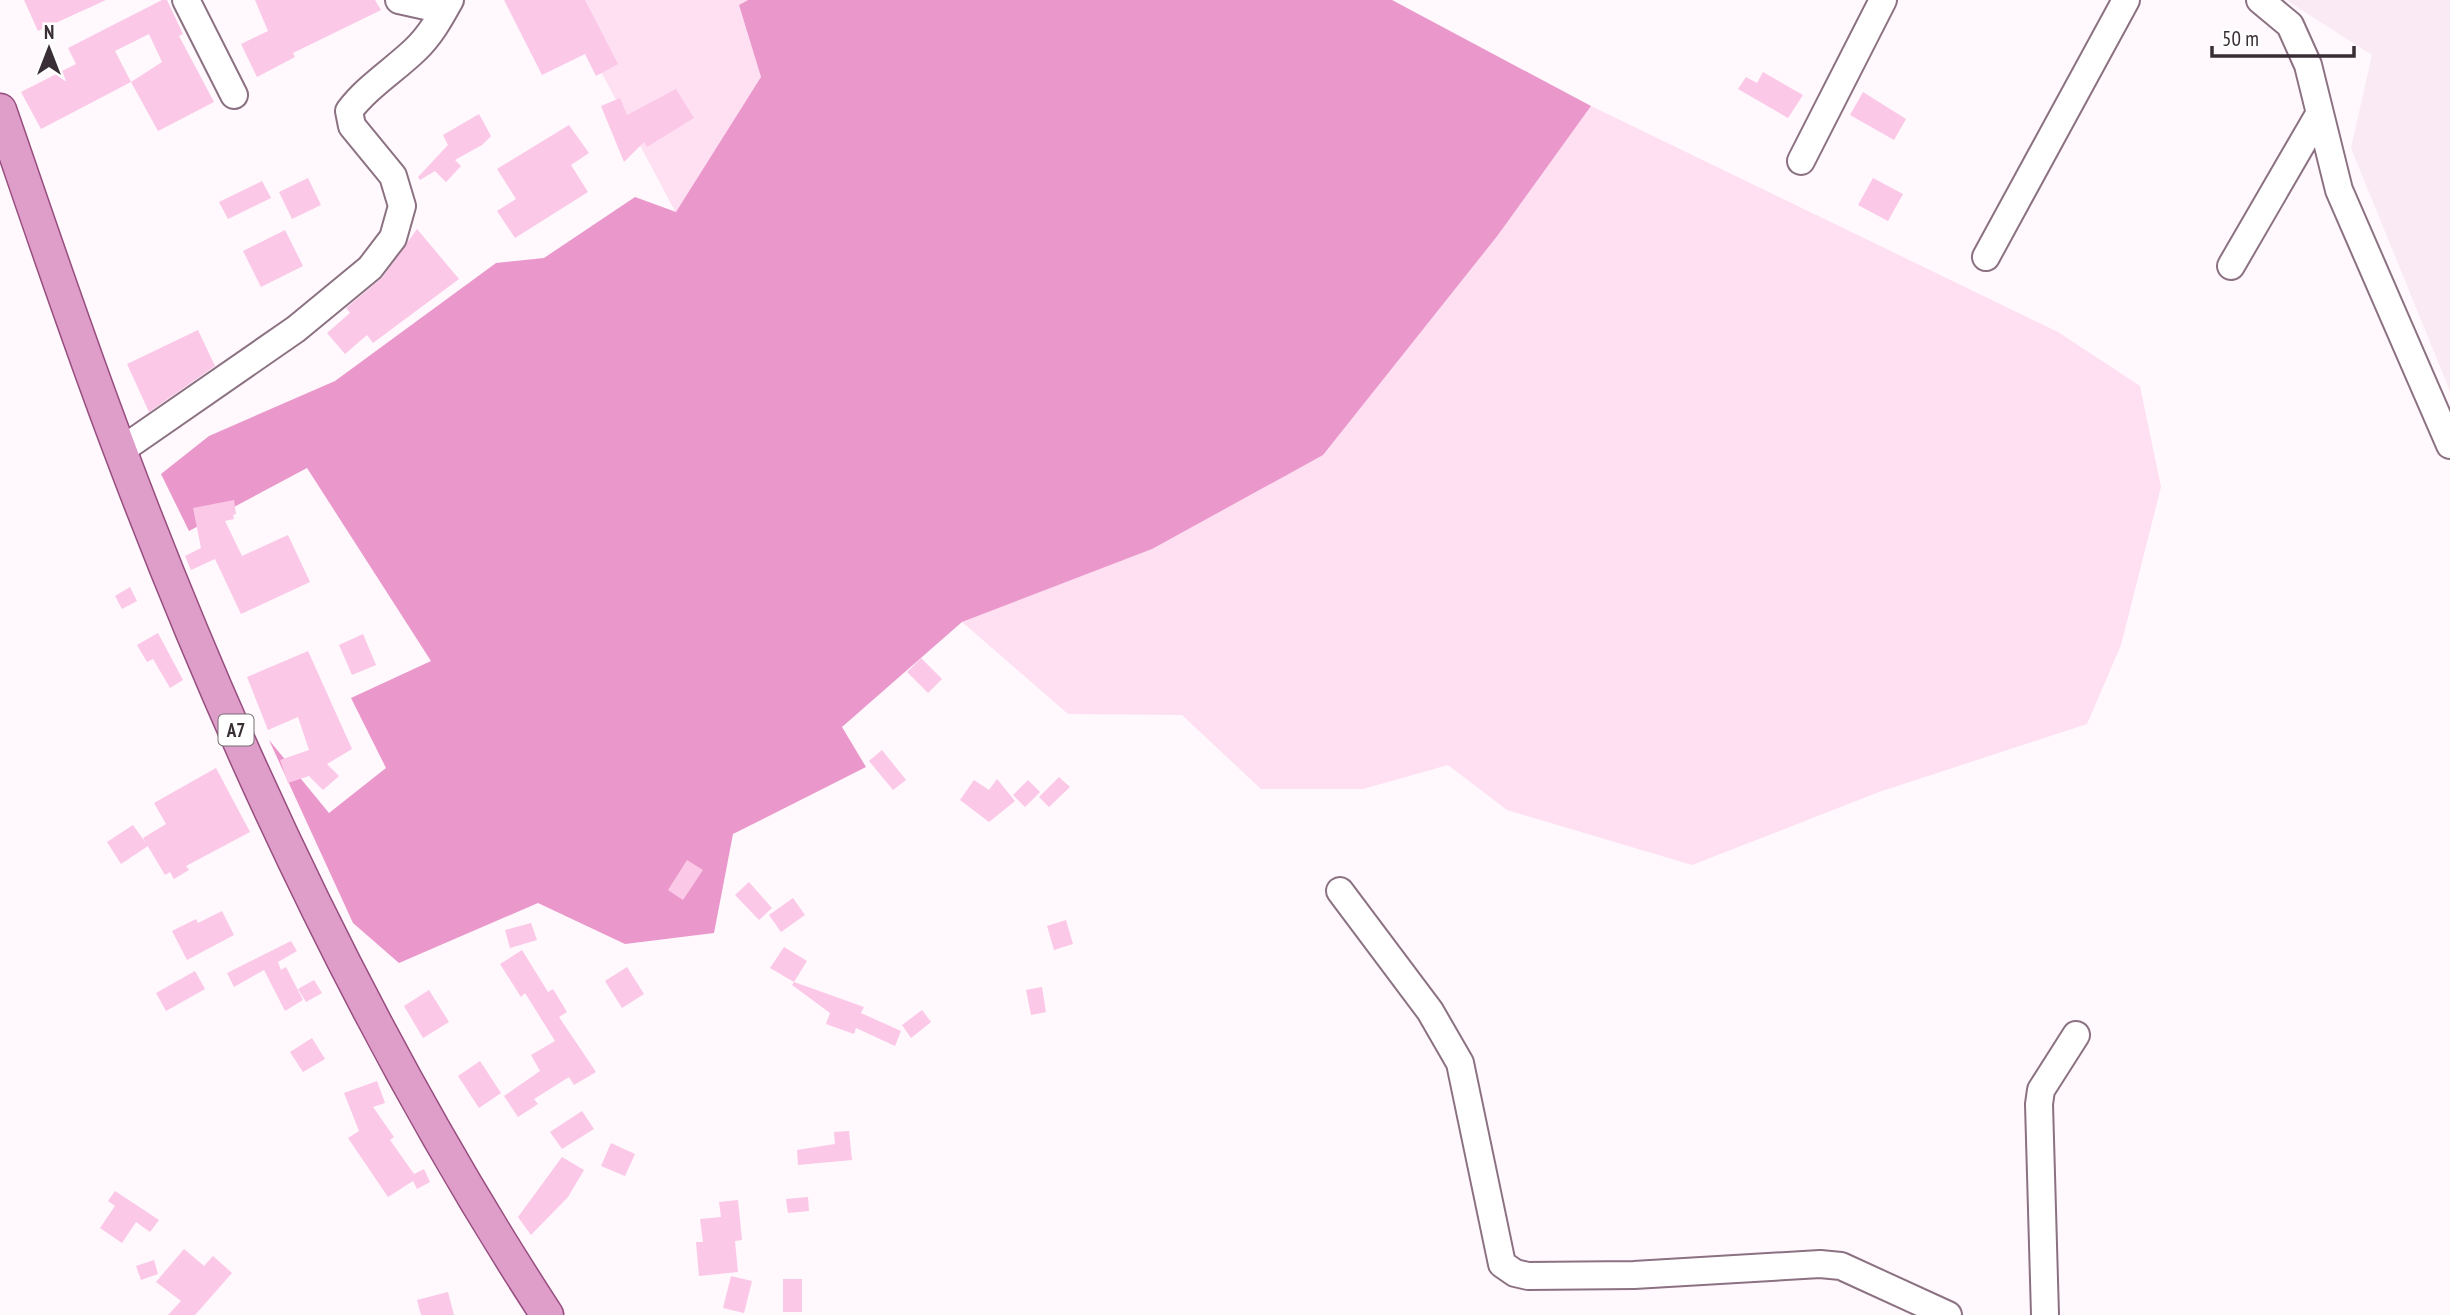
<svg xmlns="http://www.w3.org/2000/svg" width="2450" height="1315" font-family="'PT Sans Narrow',sans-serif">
<rect width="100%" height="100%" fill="#fff8fc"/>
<path fill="#f9eaf3" d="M2286,0H2450V391L2351,148L2372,55Z"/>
<path fill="#fee0f2" d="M563,0H748L739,5L761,77L744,147L676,213Z
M1591,106L2058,332L2140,386L2161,487L2121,645L2087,724L1879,792L1692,865L1507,810L1448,765L1363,789H1261L1182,715L1068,714L962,622L1152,549L1498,235Z"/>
<path fill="#ea97cc" d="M748,0H1392L1591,106L1498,235L1323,455L1152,549L962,622L842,727L866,767L733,834L714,933L625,944L538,903L399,963L353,923L269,740L329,813L386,768L351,698L431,661L307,468L189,531L161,474L209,436L335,381L496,263L544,258L635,197L676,212L761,77L739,5Z"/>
<path fill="#fcc8e8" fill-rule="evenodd" d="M24,0H106L38,31Z
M162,0H167L183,34L179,36L214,102L158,131L131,82L41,129L21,92L76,64L68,48ZM149,34L162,62L131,82L115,51Z
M255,0H375L381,10L293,53L295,57L257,77L241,44L268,31Z
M504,0H585L618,64L596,76L585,54L542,75Z
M1763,72L1803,95L1788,118L1738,89L1746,77L1757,83Z
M676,89L694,118L647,147L644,142L624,162L601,106L620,98L627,115Z
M1863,92L1906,119L1894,140L1850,115Z
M479,114L491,136L482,145L455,160L461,166L446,182L435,171L420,180L418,177L448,145L443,135Z
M569,125L589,153L571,165L588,192L515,238L497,211L516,199L497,169Z
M308,178L321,205L292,219L279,192Z
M1873,178L1903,194L1888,221L1858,205Z
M262,181L271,198L228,219L219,202Z
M417,229L459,279L373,343L367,335L345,354L327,333L350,313L346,308L382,278Z
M285,230L303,266L261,287L243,251Z
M198,330L215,366L149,412L127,364Z
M234,500L236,514L233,515L234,519L225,521L242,556L288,535L310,582L241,614L215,559L191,570L185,556L201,548L193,508Z
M130,587L137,601L122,609L115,596Z
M158,633L183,680L170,688L153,659L147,662L137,645Z
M363,634L376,665L352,675L339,645Z
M308,651L352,749L327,764L339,776L323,790L309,776L288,783L280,760L309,750L298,717L268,730L247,677Z
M921,658L942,679L928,693L907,672Z
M882,750L906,780L893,790L869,761Z
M216,768L250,832L186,866L189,870L174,879L170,872L165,875L143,838L166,824L154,803Z
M1059,777L1070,787L1049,807L1039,797Z
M997,779L1015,801L989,822L960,800L974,780L989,790Z
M1028,780L1040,792L1025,807L1013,795Z
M133,825L148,846L121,864L107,842Z
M687,860L703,870L683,900L668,890Z
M749,882L772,908L759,920L735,895Z
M793,898L805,915L781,932L769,915Z
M222,911L234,935L187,960L172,931L196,919L198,923Z
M1066,920L1073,944L1054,950L1047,926Z
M531,923L537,940L510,948L505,930Z
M291,941L297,951L278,962L281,970L286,967L303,1000L285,1011L264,970L234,987L227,973Z
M784,947L807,961L794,982L864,1007L861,1013L901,1031L895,1046L856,1028L854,1034L826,1024L830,1013L792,985L794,982L770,968Z
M522,950L548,992L553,989L567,1012L559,1017L596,1072L574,1085L569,1077L534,1099L538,1104L518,1117L504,1096L540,1071L531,1055L555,1041L525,993L521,997L500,964Z
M627,967L644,994L622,1008L605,981Z
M195,971L205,989L166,1011L156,993Z
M314,980L322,993L306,1002L298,989Z
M1042,987L1046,1012L1031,1015L1026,990Z
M429,990L449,1022L423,1038L404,1006Z
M922,1010L931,1022L911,1038L902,1025Z
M312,1038L325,1059L303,1072L290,1052Z
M480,1061L501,1093L479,1108L458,1076Z
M377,1081L385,1103L373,1107L394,1137L390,1140L414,1174L424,1169L430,1182L417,1189L413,1181L388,1197L348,1138L359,1131L344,1093Z
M582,1111L594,1129L562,1149L550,1132Z
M849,1131L852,1160L798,1165L797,1150L835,1144L834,1132Z
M611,1143L635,1154L625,1176L601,1166Z
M562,1157L584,1170L568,1197L531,1235L518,1217Z
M115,1191L159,1220L150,1232L136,1222L122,1243L100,1228L115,1206L108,1201Z
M808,1197L809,1211L788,1213L786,1199Z
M738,1200L742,1240L735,1241L738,1272L699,1276L696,1242H703L700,1219L721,1217L719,1202Z
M184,1249L204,1266L213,1256L232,1273L195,1315H168L181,1301L156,1282Z
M154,1260L158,1274L141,1280L136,1266Z
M731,1276L752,1281L744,1313L723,1308Z
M783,1279H802V1312H783Z
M448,1292L454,1315H421L417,1300Z"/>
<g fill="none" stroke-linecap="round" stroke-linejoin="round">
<defs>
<path id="minor" d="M186,0L234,95
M399,0L444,10
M2260,0L2290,25L2308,65L2339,190L2450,445
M1801,161L1883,0
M1986,257L2126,0
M2231,266L2318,116
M120,451L296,329L370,268L393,238L402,206L393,176L352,126L349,111C367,87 393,71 415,50C430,36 440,18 450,0
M1340,891L1430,1011L1460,1063L1502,1264L1515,1273L1528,1276L1634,1275L1820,1264L1841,1266L1948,1315
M2045,1315L2039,1104L2041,1090L2076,1035"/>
<path id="major" d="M0,110C39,223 77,337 120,450C232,748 373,1048 547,1315"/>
</defs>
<use href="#minor" stroke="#8b7181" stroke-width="30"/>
<use href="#major" stroke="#974d7f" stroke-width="35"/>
<use href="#minor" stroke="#fff" stroke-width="26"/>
<use href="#major" stroke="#df9eca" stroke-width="32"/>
</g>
<g text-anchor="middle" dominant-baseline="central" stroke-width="7" stroke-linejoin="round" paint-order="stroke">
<rect fill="#fff" stroke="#746d72" stroke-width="2" x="218.5" y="714.5" width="35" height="31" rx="5"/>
<g font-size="19" font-weight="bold" fill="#392e35">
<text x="236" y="730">A7</text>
</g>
</g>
<g transform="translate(49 49)" stroke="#ffffff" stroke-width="5" paint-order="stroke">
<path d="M0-5L12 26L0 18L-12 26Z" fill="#392e35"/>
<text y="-10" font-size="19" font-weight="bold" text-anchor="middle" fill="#392e35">N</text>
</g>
<path d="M2212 46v10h142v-10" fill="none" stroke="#392e35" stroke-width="3.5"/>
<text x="2222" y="46" font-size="21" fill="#392e35" stroke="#ffffff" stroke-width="5" paint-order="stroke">50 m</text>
</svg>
